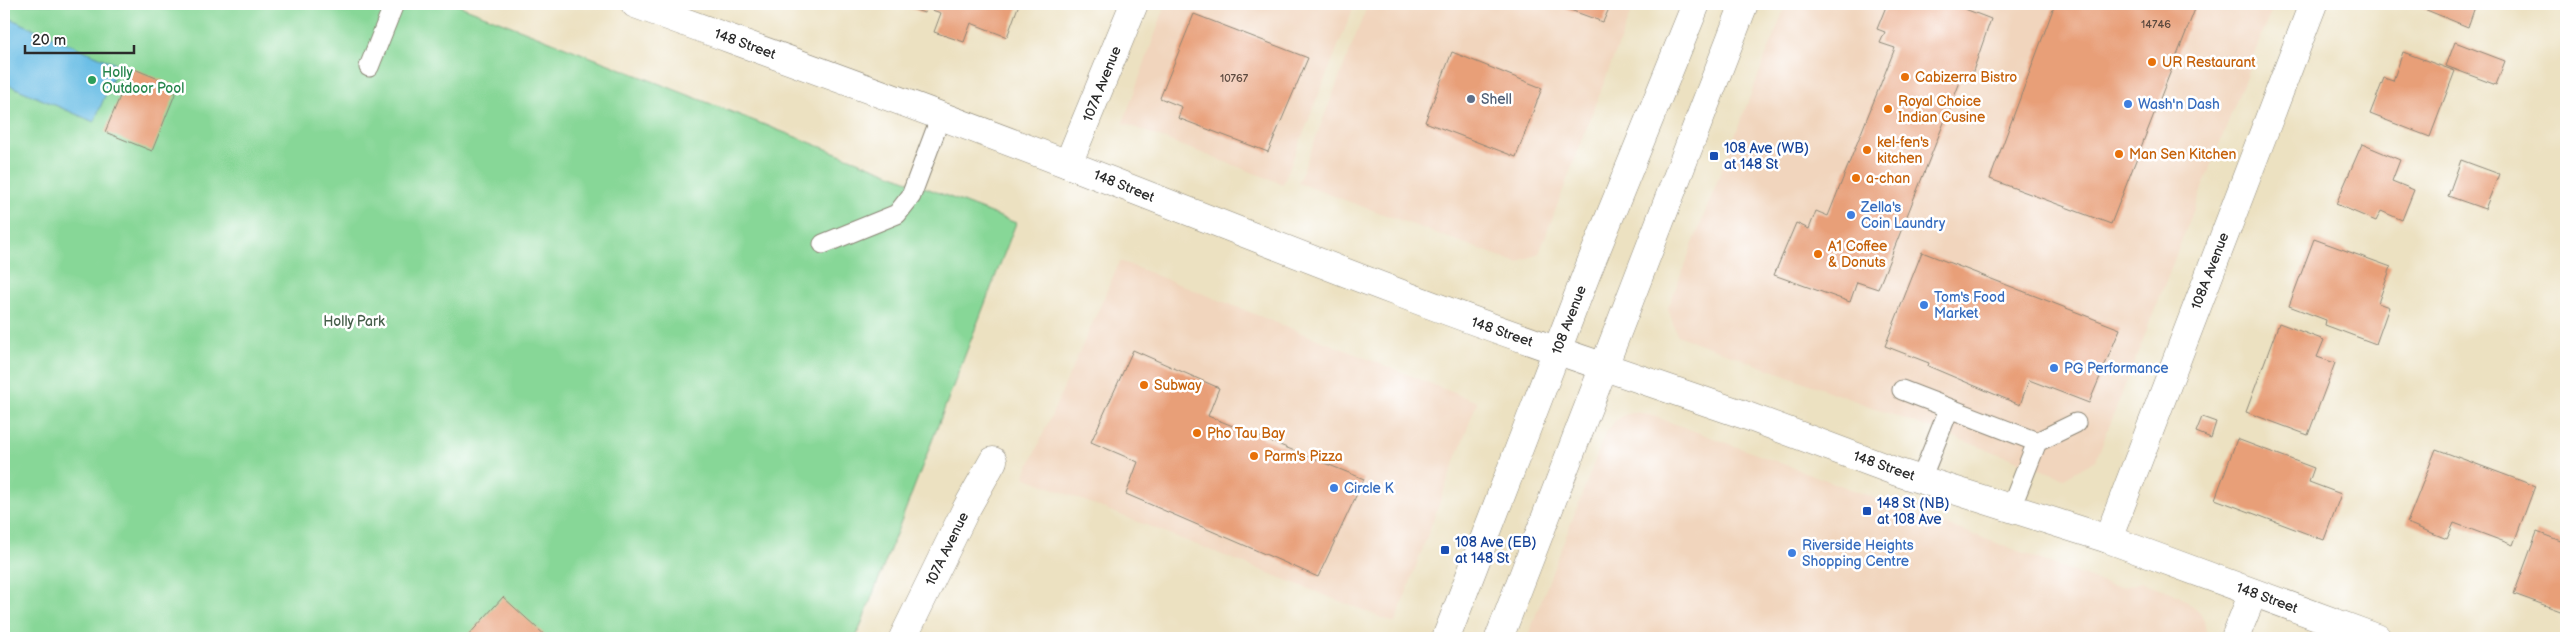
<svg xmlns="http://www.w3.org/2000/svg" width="2570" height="642" font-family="'Balsamiq Sans',sans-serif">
<rect width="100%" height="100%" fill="#fff"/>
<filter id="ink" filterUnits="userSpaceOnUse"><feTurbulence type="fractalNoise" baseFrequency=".02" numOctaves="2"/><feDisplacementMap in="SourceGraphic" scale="10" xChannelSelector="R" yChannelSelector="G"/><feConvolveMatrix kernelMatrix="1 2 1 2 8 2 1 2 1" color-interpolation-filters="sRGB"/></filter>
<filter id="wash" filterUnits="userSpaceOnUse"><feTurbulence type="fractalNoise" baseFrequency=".0096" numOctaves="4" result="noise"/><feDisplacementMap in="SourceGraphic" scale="20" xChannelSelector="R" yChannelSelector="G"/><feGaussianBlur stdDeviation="1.12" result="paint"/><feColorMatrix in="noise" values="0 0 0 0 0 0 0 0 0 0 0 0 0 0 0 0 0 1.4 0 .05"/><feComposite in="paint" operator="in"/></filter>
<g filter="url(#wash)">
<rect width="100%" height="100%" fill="#ece1c1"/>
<path fill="#f1d5bd" d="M1166,4H1355L1283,184L1123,123Z
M1368,4H1634L1539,253L1518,263L1298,183Z
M1786,4H2274L2096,460L2064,478L1677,335L1668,308Z
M1120,261L1477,402L1395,623L1024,477Z
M1635,412L1648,414L2112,586L2124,587L2141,582L2179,595L2200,613L2204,620L2207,638H1527L1605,434L1615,421L1624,415Z"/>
<path fill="#87d797" stroke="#598161" d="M4,4H455L1016,223L856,638H4Z"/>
<path fill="#69bde5" stroke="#4a7488" d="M4,16L118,65L94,122L4,83Z"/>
<g id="blocks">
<path fill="#e89f78" d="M899,4H1019L1007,37L971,23L964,42L934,32L941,13L926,8L924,13Z
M1554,4H1611L1603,22Z
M1887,4H1952L1991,19L1972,74L1964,72L1878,289L1857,282L1850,302L1774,275L1796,223L1809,229L1816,211L1828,216L1895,48L1880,43L1885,32L1877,29Z
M2055,4H2197L2111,224L1990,179Z
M2412,4H2476L2468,27Z
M1194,14L1308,58L1268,152L1178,118L1182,107L1160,98Z
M2455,42L2505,61L2496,85L2446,66Z
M1452,52L1542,88L1516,157L1425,122Z
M2403,52L2455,71L2430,137L2370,114L2384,78L2393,81Z
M132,68L178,87L152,151L105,132Z
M2362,144L2400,160L2392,181L2414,190L2402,220L2381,211L2376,221L2336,204Z
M2461,160L2499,174L2485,209L2448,196Z
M2314,239L2391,267L2378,303L2389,307L2376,344L2325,325L2326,320L2289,306Z
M1922,252L2120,329L2089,403L2029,380L2020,405L1928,366L1929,363L1885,346Z
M2279,323L2324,340L2317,357L2335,363L2308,435L2246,412Z
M1133,350L1219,388L1208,416L1364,479L1318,577L1126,494L1138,462L1091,442Z
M2202,417L2216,422L2211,438L2196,432Z
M2237,439L2314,468L2309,482L2341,494L2324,540L2215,499Z
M2436,449L2535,486L2513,545L2454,523L2447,539L2407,523Z
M2537,532L2566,543V613L2514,594Z
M503,597L548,638H466Z"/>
</g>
</g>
<g filter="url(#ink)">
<use href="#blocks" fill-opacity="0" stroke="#8c8676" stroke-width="1"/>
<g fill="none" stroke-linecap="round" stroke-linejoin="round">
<defs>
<path id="service" d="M369,67L394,4
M823,244L897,214L911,196L941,116
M1902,390L2037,442L2011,508
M2037,442L2076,423
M1921,479L1949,409"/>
<path id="minor" d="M1068,164L1134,4
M2108,539L2313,4
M903,638L965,511L993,461
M2235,638L2253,593"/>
<path id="tertiary" d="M1605,367L1742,414L1897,472L2108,539L2377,638"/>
<path id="secondary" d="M635,4C780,57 926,109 1070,165C1248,234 1424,306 1605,367
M1446,638L1586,275L1696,4
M1499,638L1744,4"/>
</defs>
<use href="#service" stroke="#8c8676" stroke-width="21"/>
<use href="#minor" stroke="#8c8676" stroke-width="29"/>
<use href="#tertiary" stroke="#8c8676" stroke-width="29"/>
<use href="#secondary" stroke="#8c8676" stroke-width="29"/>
<use href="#service" stroke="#fff" stroke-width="19"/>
<use href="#minor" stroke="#fff" stroke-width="28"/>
<use href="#tertiary" stroke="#fff" stroke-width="28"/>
<use href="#secondary" stroke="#fff" stroke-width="28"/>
</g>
</g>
<g fill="#e8710a" stroke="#fff" stroke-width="2">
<circle cx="2152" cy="62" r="5"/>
<circle cx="1905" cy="77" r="5"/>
<circle cx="1888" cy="109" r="5"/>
<circle cx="1867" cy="150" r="5"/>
<circle cx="2119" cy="154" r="5"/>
<circle cx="1856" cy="178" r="5"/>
<circle cx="1818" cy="254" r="5"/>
<circle cx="1144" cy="385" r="5"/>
<circle cx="1197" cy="433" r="5"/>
<circle cx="1254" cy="456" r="5"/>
</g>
<circle fill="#2e9e5b" stroke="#fff" stroke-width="2" cx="92" cy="80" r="5"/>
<circle fill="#5c6f8a" stroke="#fff" stroke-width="2" cx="1471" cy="99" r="5"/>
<g fill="#3f7fe0" stroke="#fff" stroke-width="2">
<circle cx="2128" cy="104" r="5"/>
<circle cx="1851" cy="215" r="5"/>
<circle cx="1924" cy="305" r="5"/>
<circle cx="2054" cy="368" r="5"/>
<circle cx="1334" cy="488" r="5"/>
<circle cx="1792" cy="553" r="5"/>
</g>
<g fill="#1a4fb4" stroke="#fff" stroke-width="2">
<rect x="1709" y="151" width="10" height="10" rx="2.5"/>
<rect x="1862" y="506" width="10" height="10" rx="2.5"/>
<rect x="1440" y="545" width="10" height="10" rx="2.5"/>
</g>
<g text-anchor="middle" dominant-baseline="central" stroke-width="5" stroke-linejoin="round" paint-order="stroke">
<g font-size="11" fill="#5a483e">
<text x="2156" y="24">14746</text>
<text x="1234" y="78">10767</text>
</g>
<g font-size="14" fill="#2b2b2b" stroke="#fff">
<text transform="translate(745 44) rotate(20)">148 Street</text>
<text transform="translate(1102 84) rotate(-68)">107A Avenue</text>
<text transform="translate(1124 186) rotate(22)">148 Street</text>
<text transform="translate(2210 271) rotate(-69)">108A Avenue</text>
<text transform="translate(1569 320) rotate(-69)">108 Avenue</text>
<text transform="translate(1502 332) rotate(19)">148 Street</text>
<text transform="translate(1884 466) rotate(19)">148 Street</text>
<text transform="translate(947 549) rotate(-64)">107A Avenue</text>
<text transform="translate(2267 598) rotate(20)">148 Street</text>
</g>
<g font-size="14" fill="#c56008" stroke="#fff" text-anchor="start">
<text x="2162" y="62">UR Restaurant</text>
<text x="1915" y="77">Cabizerra Bistro</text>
<text x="1898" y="101">Royal Choice<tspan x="1898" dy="16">Indian Cusine</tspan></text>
<text x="1877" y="142">kel-fen's<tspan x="1877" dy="16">kitchen</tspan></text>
<text x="2129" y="154">Man Sen Kitchen</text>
<text x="1866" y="178">a-chan</text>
<text x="1828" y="246">A1 Coffee<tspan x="1828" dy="16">&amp; Donuts</tspan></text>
<text x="1154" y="385">Subway</text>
<text x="1207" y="433">Pho Tau Bay</text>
<text x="1264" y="456">Parm's Pizza</text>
</g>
<g font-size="14" fill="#27864d" stroke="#fff" text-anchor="start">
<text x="102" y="72">Holly<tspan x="102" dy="16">Outdoor Pool</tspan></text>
</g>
<g font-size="14" fill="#4e5e75" stroke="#fff" text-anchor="start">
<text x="1481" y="99">Shell</text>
</g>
<g font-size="14" fill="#366cbe" stroke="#fff" text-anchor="start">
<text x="2138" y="104">Wash'n Dash</text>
<text x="1861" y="207">Zella's<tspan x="1861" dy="16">Coin Laundry</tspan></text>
<text x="1934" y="297">Tom's Food<tspan x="1934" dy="16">Market</tspan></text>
<text x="2064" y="368">PG Performance</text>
<text x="1344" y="488">Circle K</text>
<text x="1802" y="545">Riverside Heights<tspan x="1802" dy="16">Shopping Centre</tspan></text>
</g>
<g font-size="14" fill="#164399" stroke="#fff" text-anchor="start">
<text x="1724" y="148">108 Ave (WB)<tspan x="1724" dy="16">at 148 St</tspan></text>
<text x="1877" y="503">148 St (NB)<tspan x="1877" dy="16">at 108 Ave</tspan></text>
<text x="1455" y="542">108 Ave (EB)<tspan x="1455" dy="16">at 148 St</tspan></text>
</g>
<g font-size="14" fill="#475f4b" stroke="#fff">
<text x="354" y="321">Holly Park</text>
</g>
</g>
<rect width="2570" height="642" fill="none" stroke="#fff" stroke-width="20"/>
<path d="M25 45v8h109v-8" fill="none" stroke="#2b2b2b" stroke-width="2.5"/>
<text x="32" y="45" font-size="15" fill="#2b2b2b" stroke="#ffffff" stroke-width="4" paint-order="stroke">20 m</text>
</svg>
